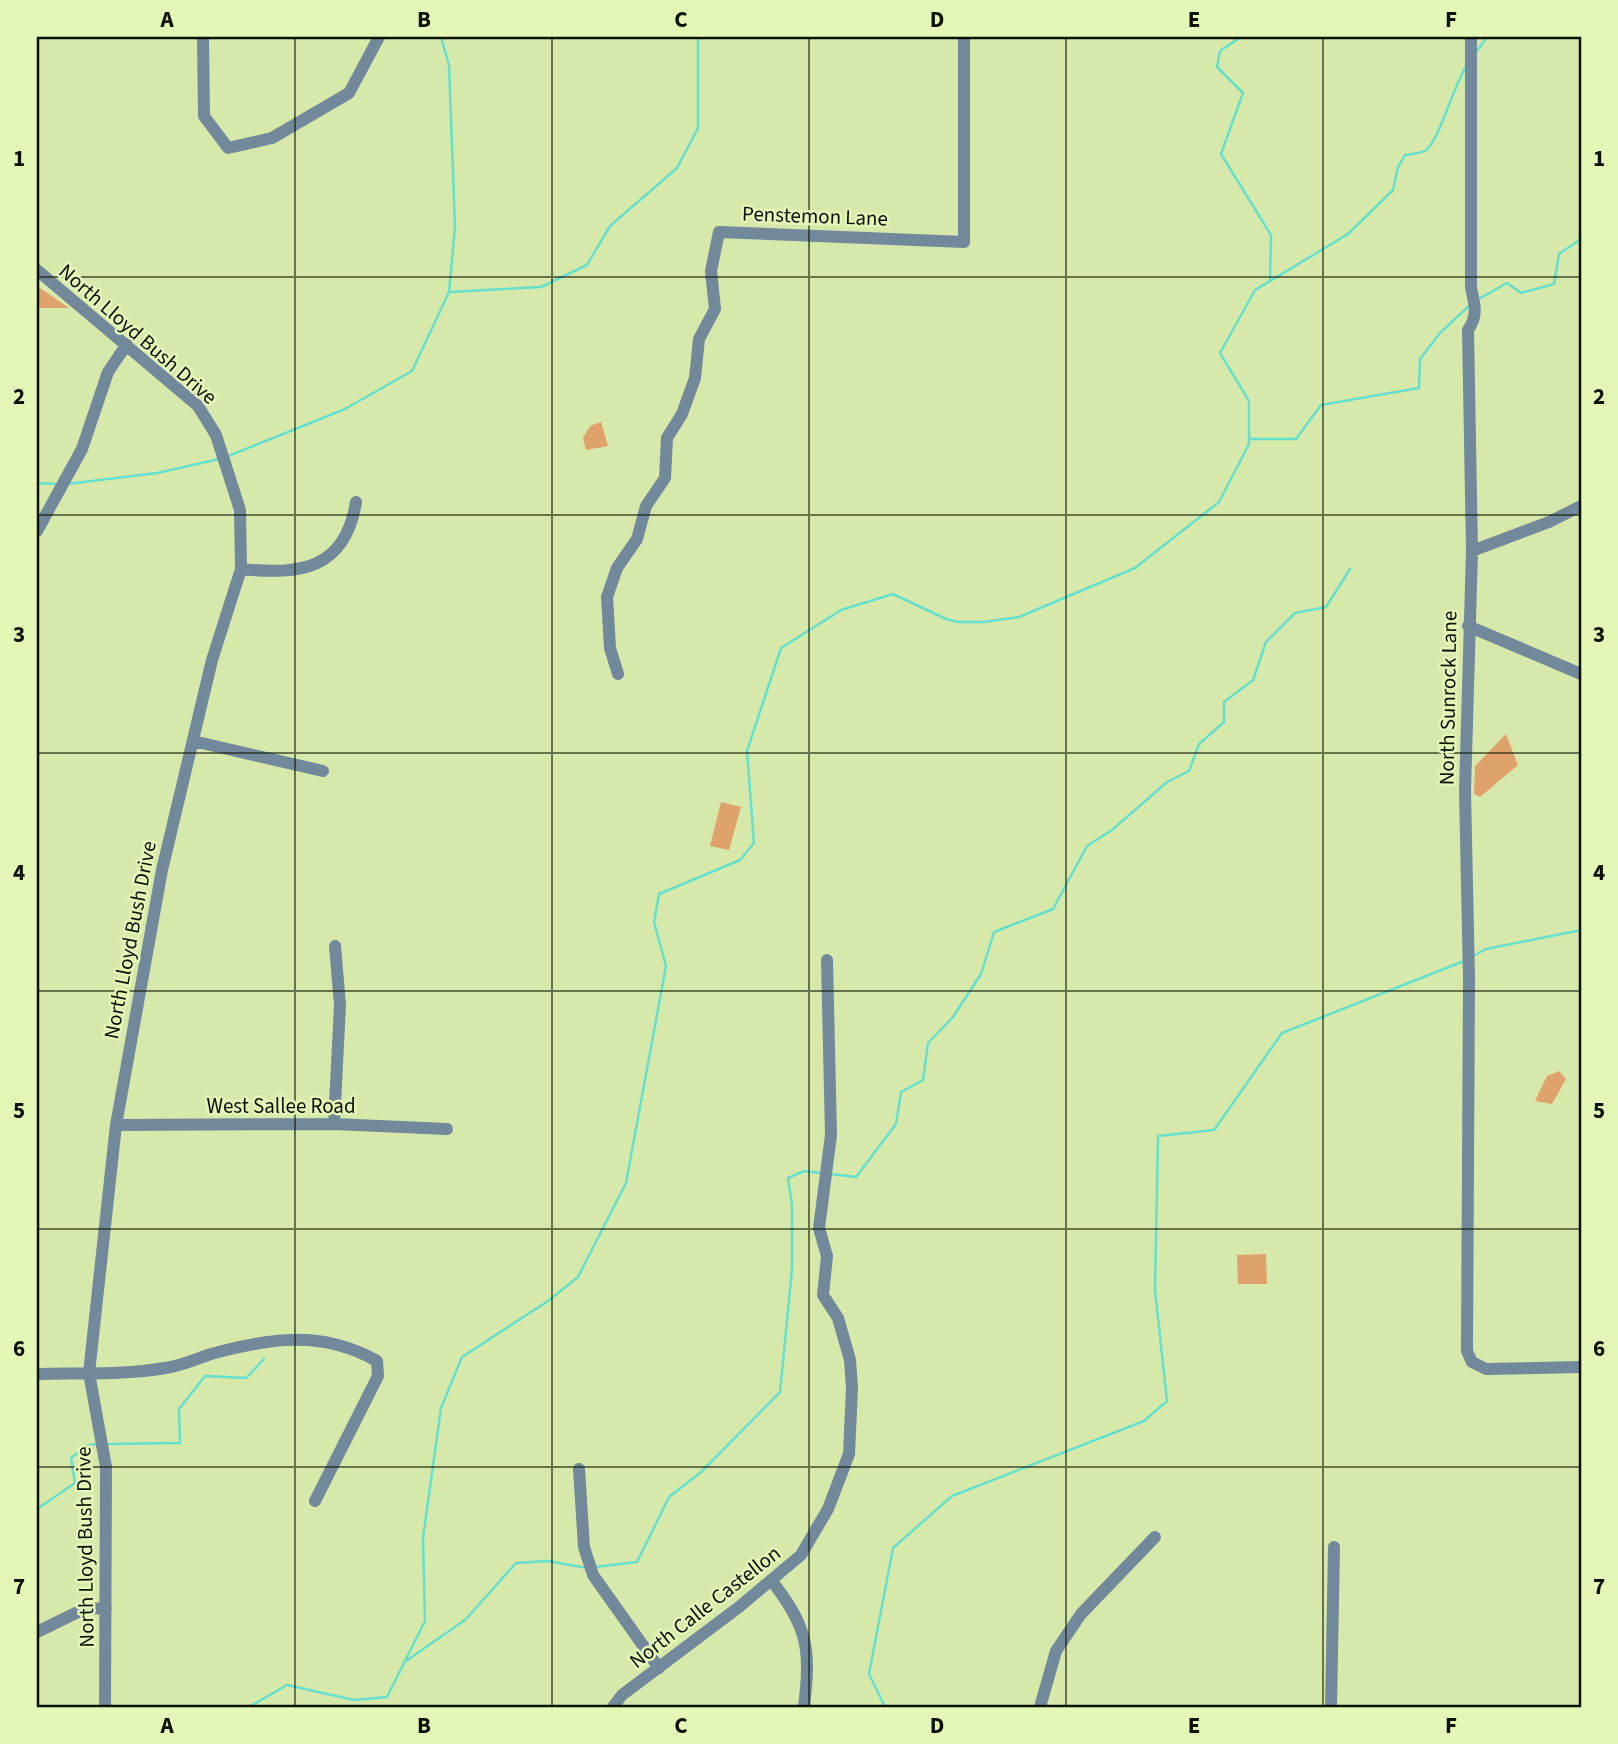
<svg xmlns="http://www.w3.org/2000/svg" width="1618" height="1744" font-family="'Source Sans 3',sans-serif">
<rect width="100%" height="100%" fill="#d7e9aa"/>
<path fill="#e0a26c" d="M37,286L69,308H37Z
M601,422L608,446L586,450L583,438L590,426Z
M1506,734L1518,765L1480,797L1474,794L1475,766Z
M721,802L741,807L729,850L710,846Z
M1559,1071L1566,1079L1552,1104L1535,1101L1547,1076Z
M1266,1254L1267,1284H1238L1237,1255Z"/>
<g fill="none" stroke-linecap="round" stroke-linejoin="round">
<path stroke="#65e0cc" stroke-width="2.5" d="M1241,37L1220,51L1217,67L1243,93L1221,154L1271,235L1270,280
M1477,51L1487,37
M449,292L541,287L587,265L610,226L677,168L698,128V37
M1477,300L1507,283L1521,293L1554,284L1559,254L1581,239
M1249,439H1296L1321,405L1419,388L1420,359L1440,333L1471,304
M226,457L345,409L412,371L449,292L455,227L449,65L441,37
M37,483L57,484
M67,484L157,473L219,459
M1473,956L1486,949L1581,930
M831,1174L856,1177L896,1124L901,1092L923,1080L928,1043L953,1017L981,974L994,932L1053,909L1087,846L1112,830L1167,782L1189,771L1199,744L1224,722V702L1253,680L1266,642L1295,613L1326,607L1350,569
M106,1444L180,1443L179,1409L205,1376L246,1378L264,1359
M37,1509L75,1483L71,1458L88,1445L99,1444
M594,1567L637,1562L669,1497L700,1473L780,1392L792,1269V1205L788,1178L804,1171L821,1173
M406,1661L465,1620L516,1563L548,1561L587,1568
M249,1707L287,1685L354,1700L387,1697L425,1621L423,1538L441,1408L462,1357L548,1301L578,1277L626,1183L666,966L654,922L659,894L740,860L754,843L747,751L781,648L841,610L893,594L946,619L958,622H983L1019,617L1135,568L1219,502L1249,444V401L1220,353L1255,290L1348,234L1393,190L1398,167L1405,155C1412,154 1420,154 1426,150C1439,141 1454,84 1467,65
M885,1707L869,1674L893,1548L952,1496L1144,1421L1167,1401L1155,1290L1158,1136L1214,1130L1282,1033L1464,961"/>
<path stroke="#71899a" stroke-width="12" d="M203,37L204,116L228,148L272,138L349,93L379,37
M1471,37V288C1475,305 1478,316 1468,330L1472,551L1465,791L1469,978L1467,1351L1472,1362L1486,1369L1581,1367
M37,270L198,406L216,435L240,510L241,569L212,660L162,870L116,1125L89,1373L106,1467L105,1707
M37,531L82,449L108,372L127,344
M1472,551L1549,522L1581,506
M241,569C300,575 345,570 356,502
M1468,626L1581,674
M618,674L610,648L607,597L617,568L637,539L646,506L665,478L667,438L682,414L695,378L699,339L715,309L711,271L719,232L964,242V37
M193,741L323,771
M334,1124L340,1005L335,946
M116,1125L334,1124L447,1129
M37,1374C79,1373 124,1375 165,1368C181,1366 196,1359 211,1354C269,1338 322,1330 377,1361L378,1376L315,1501
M579,1469L584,1547L593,1575L659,1668
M771,1580C808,1627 811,1649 804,1707
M37,1632L84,1609L106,1608
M613,1707L622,1695L739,1607L801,1555L828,1509L849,1454L852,1388L850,1360L838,1318L823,1295L827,1256L819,1228L831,1135L827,960
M1040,1707L1056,1651L1081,1614L1155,1537
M1331,1707L1334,1547"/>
</g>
<path fill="none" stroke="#0b1000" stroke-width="2" stroke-opacity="0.55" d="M295,37V1707M552,37V1707M809,37V1707M1066,37V1707M1323,37V1707M37,277H1581M37,515H1581M37,753H1581M37,991H1581M37,1229H1581M37,1467H1581"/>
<g text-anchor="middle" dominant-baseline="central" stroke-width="5" stroke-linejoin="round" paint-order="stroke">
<g font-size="21" fill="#0b1000" stroke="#e4f7b7">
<text transform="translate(815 216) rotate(2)">Penstemon Lane</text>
<text transform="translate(138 334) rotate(41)">North Lloyd Bush Drive</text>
<text transform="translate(1448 698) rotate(-89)">North Sunrock Lane</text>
<text transform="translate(130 940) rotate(-79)">North Lloyd Bush Drive</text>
<text x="281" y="1106">West Sallee Road</text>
<text transform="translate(85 1547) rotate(-91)">North Lloyd Bush Drive</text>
<text transform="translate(705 1607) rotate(-38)">North Calle Castellon</text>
</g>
</g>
<rect width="1618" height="1744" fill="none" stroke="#e4f7b7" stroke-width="77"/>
<rect x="38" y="38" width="1542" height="1668" fill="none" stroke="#0b1000" stroke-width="2.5"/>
<g font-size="23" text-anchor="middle" font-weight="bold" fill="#0b1000">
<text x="167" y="27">A</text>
<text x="424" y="27">B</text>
<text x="681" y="27">C</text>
<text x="937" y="27">D</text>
<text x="1194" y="27">E</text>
<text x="1451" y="27">F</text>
<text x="19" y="166">1</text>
<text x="1599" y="166">1</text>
<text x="19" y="404">2</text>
<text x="1599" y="404">2</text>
<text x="19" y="642">3</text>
<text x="1599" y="642">3</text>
<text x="19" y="880">4</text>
<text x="1599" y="880">4</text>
<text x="19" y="1118">5</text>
<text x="1599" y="1118">5</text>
<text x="19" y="1356">6</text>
<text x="1599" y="1356">6</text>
<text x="19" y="1594">7</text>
<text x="1599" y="1594">7</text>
<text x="167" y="1733">A</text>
<text x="424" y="1733">B</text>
<text x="681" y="1733">C</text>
<text x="937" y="1733">D</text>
<text x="1194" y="1733">E</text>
<text x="1451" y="1733">F</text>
</g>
</svg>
